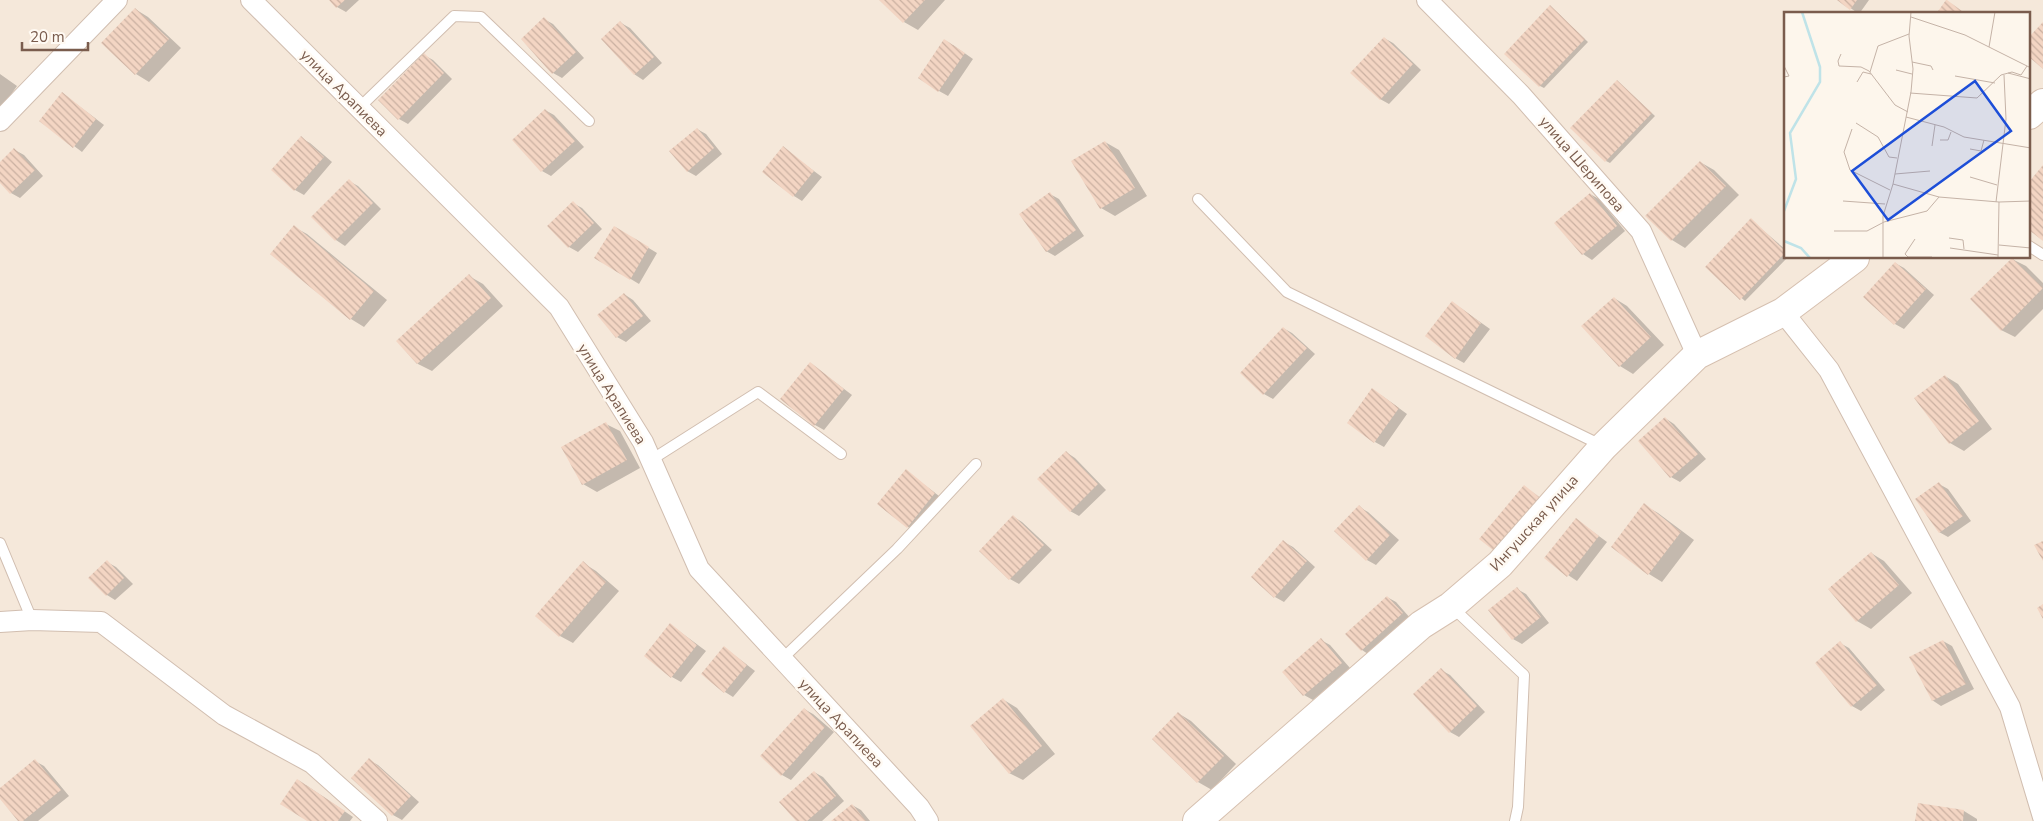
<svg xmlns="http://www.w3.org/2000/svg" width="2043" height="821" font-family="'Nunito Sans',sans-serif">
<defs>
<pattern id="building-back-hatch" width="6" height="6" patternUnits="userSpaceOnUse" patternTransform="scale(1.25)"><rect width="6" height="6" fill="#f3d5c3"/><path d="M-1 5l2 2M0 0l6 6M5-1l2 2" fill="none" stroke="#cab0a1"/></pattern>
</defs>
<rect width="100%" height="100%" fill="#fdf6ec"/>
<path fill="#f5e8da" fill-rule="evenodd" d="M0,0H2043V821H0ZM1786,14H2029V258H1786Z"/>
<path fill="#0003" d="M331,0H359L346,12L337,7Z
M881,0H945L918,30L904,22Z
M1839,0H1869L1859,14Z
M1551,7L1588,42L1544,88L1540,86Z
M135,9L148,17L181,48L149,82L136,74Z
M544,19L553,24L584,58L562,78L553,73Z
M621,23L630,28L662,63L643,80L634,74Z
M1384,38L1393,43L1421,70L1389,104L1380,99Z
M953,45L973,59L948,96L939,91Z
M424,55L433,60L452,79L408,124L399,119L380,100Z
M0,74L17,86L0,110Z
M1617,81L1655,116L1610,163L1606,161Z
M62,93L104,125L82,152L41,121Z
M545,110L554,115L584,147L551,176L542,171L513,140Z
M697,129L706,134L722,154L696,176L687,171Z
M301,138L310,143L332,162L304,195L295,190Z
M1105,142L1119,150L1147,196L1115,216L1101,208Z
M783,148L822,177L802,201L794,196Z
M15,150L24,155L43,176L20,198L11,193L0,181V163Z
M1700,162L1714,170L1739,195L1685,248L1672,240Z
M349,181L358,186L381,209L345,246L336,240L313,217Z
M1050,194L1059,199L1084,236L1055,256L1046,251Z
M1590,194L1599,199L1625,231L1592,260L1583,254L1556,223Z
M573,203L582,208L602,229L578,252L569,247Z
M1751,220L1786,250L1787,258L1745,301L1707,267Z
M294,227L307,234L387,300L364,327L351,319L271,254Z
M614,227L657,253L639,284L596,258Z
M2012,259L2026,266L2043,283V309L2015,337L2001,330Z
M1895,263L1904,268L1934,295L1904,329L1895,324Z
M469,276L483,284L503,306L432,371L418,364L398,341Z
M624,294L633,300L651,321L626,342L617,337Z
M1614,298L1627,306L1664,345L1633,374L1620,366Z
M1452,302L1490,329L1464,363L1455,358Z
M1283,328L1292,333L1315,354L1273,399L1264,394Z
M810,363L852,395L824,430L815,425Z
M1945,376L1958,384L1992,429L1964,451L1950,443Z
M1381,395L1407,414L1384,447L1375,442Z
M1665,418L1674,424L1706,459L1680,482L1671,477Z
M606,424L620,431L640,468L597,492L583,484L563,448Z
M1066,452L1075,458L1106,490L1079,516L1070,511Z
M906,471L943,499L916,532L908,527Z
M1939,484L1948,489L1971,521L1948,537L1939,532Z
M1644,505L1658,513L1694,540L1662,582L1649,574L1613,547Z
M1359,507L1368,512L1399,540L1376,565L1367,560L1336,531Z
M1014,517L1022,522L1052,550L1019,584L1010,579L981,551Z
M1577,520L1607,542L1577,581L1568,575Z
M1284,542L1293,547L1315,567L1284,602L1275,597Z
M1871,553L1884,561L1912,593L1871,629L1857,621L1829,589Z
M107,562L116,567L133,584L115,600L107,595Z
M583,563L596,571L619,591L573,643L560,636Z
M1517,589L1526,594L1549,623L1522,644L1513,639Z
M1387,597L1396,602L1411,619L1371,656L1362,650L1347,634Z
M671,625L706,651L681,682L672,677Z
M1321,640L1330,645L1350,668L1313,700L1304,695Z
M1943,641L1952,646L1974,689L1941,706L1932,700Z
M1840,643L1849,648L1885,690L1861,711L1852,706Z
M725,648L755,671L733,697L725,692Z
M1441,670L1450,675L1485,712L1459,737L1450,732Z
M1004,700L1017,708L1055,754L1023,780L1009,773Z
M804,709L813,714L834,732L791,780L782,775Z
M1178,713L1191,721L1236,764L1212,790L1198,782L1153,739Z
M369,760L378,765L419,802L402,820L393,815L353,778Z
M35,761L44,766L69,796L38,821H20L0,797V790Z
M814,772L823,777L844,801L822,821H797Z
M306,785L353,817L350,821H309Z
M852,805L861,810L870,821H833Z
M1964,811L1977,819V821H1917Z"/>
<path fill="url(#building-back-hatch)" d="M329,0H345L336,8Z
M879,0H925L903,23Z
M1837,0H1857L1850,10Z
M1946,0H1947L1966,14H1936Z
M1550,5L1585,39L1539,87L1504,54Z
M135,8L169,39L135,75L101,43Z
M544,17L576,52L552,74L521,39Z
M620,21L654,57L634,75L601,39Z
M2043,22V69L2029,57V37Z
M1384,37L1413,64L1380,100L1350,73Z
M944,39L965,53L938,92L918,78Z
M424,53L444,73L398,120L378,100Z
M1617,80L1652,113L1605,162L1570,128Z
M62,92L96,119L73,148L39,121Z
M545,109L575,141L541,172L512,140Z
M697,128L714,148L687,172L669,151Z
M301,136L324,157L294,191L271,170Z
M1105,141L1135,188L1100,209L1071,161Z
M783,146L814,171L793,197L762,172Z
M14,148L35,170L10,194L0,183V162Z
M1700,161L1726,186L1671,241L1645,216Z
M2043,165V241L2029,230V182Z
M349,179L373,203L335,241L311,217Z
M1050,192L1076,230L1046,252L1019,214Z
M1590,193L1617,226L1582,255L1554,223Z
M573,201L594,223L568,248L547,226Z
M1751,218L1786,252L1740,300L1705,267Z
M294,225L374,291L350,320L270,254Z
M614,226L649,247L630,280L594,258Z
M2012,258L2043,288L2001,331L1970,299Z
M1895,262L1926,289L1894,325L1863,297Z
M469,274L491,298L417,364L396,341Z
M624,293L643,316L616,338L597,315Z
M1614,297L1651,337L1619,367L1581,326Z
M1452,301L1481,323L1455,359L1425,336Z
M1283,327L1307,348L1263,395L1240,373Z
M810,362L844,389L814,426L780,399Z
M1945,375L1979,421L1949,444L1914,398Z
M1372,388L1399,408L1374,443L1347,423Z
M1665,417L1698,454L1670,478L1638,441Z
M606,422L627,460L582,485L561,447Z
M1066,451L1098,484L1070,512L1037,479Z
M906,469L935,493L907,528L877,504Z
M1939,482L1963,516L1939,533L1915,499Z
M1524,485L1543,500L1498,554L1479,539Z
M1644,503L1681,532L1648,575L1611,547Z
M1359,505L1390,535L1366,561L1334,531Z
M1013,515L1044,545L1009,580L979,551Z
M1576,518L1599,536L1567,577L1544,558Z
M1283,540L1307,561L1274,598L1251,577Z
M2043,541V561L2034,545Z
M1871,552L1899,585L1856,622L1828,589Z
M107,560L124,578L106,596L88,578Z
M583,561L606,582L559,637L535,616Z
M1517,587L1541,617L1512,640L1488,610Z
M1387,596L1403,613L1361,651L1345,634Z
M2043,604V619L2037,608Z
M670,623L697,645L671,678L644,656Z
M1321,638L1342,663L1303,696L1282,672Z
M1943,640L1966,684L1932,701L1909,657Z
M1840,641L1877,685L1851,707L1815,663Z
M724,646L747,665L724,693L701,674Z
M1441,668L1477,706L1449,733L1413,694Z
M1003,698L1042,746L1009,774L970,726Z
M804,708L825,727L781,776L760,756Z
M1178,712L1224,756L1197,783L1152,739Z
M369,758L411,796L392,816L351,778Z
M35,759L61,790L23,821H18L0,799V788Z
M814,771L836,796L807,821H796L779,802Z
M297,779L345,811L338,821H307L280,804Z
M1918,803L1964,810L1963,821H1915Z
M852,804L866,821H831Z"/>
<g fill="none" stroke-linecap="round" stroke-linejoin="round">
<defs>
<path id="lane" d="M359,108L454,16L481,17L589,121
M1198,199L1287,292L1603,446
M2029,246L2043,255
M651,460L758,392L841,454
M0,543L32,620
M1451,606L1524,675L1518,807L1515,821
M782,659L897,549L976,464"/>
<path id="street" d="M251,0L559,307L643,442L699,569L919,807L928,821
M1427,0L1521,95L1641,231L1697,355
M0,121L117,0
M1783,312L1829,370L2010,707L2043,817
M0,622L32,620L101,622L224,715L312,763L377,821"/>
<path id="secondary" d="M2029,115L2043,103
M1197,821L1421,625L1451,606L1500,564L1603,447L1697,355L1783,312L1855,258"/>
</defs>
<use href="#lane" stroke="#d1beb0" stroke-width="12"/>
<use href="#street" stroke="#d1beb0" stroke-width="22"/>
<use href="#secondary" stroke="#d6c0b0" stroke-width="30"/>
<use href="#lane" stroke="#fff" stroke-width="10"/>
<use href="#street" stroke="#fff" stroke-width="20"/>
<use href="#secondary" stroke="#fff" stroke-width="28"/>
</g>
<g text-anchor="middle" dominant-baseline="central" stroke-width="5" stroke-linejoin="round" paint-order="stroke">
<g font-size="15" fill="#7a5c4d" stroke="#fffaf3">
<text transform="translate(344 93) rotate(45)">улица Арапиева</text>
<text transform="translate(1582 164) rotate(49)">улица Шерипова</text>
<text transform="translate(612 394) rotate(58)">улица Арапиева</text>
<text transform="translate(1534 523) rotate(-48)">Ингушская улица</text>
<text transform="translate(841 723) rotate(47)">улица Арапиева</text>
</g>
</g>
<g transform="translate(1784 12)">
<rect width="246" height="246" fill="#fdf6ec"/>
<path fill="none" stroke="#bfe3e8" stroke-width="2.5" d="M0,199L12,167L6,121L36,70V55L18,0M0,229L17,236L26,246"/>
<path fill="none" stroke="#c5b3a7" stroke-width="1" d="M127,5L181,23L247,56M205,35L211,0M57,42L54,49L55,54L77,55L85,59L111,93L124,100M128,50L147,54L149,58M0,54L5,64L0,65M112,58L128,62M86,60L94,34L125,22M224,61L247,67M171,64L211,71M73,70L79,60L87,62M126,81L193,86L217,63L228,60L237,63L243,54M122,105L160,115L180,125L247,136M72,111L94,125L105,145L113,146M68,117L60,140L66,158L106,178M156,128H164L167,120M148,134L151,113M186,137L197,139L200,128M111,162L146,159M186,165L213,173M109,172L155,185L215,190L247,189M59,189L101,192M212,190L222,107L220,63M50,219H83L100,210L143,199L155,185M165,226L179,228L180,237M131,227L121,242L124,245H148M215,233L247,236M166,236L214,243M99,246V204L109,172L127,80L129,57L125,24L127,0M214,246L215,190"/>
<path fill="#1d4ed8" fill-opacity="0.15" stroke="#1d4ed8" stroke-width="2.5" d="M191,69L227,119L104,208L68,159Z"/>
<rect width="246" height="246" fill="none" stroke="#7a5c4d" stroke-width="2.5"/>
</g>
<path d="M22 42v8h66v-8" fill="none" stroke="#7a5c4d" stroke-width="2.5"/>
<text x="30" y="42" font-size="15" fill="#7a5c4d" stroke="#fffaf3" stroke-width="4" paint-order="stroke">20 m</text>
</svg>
